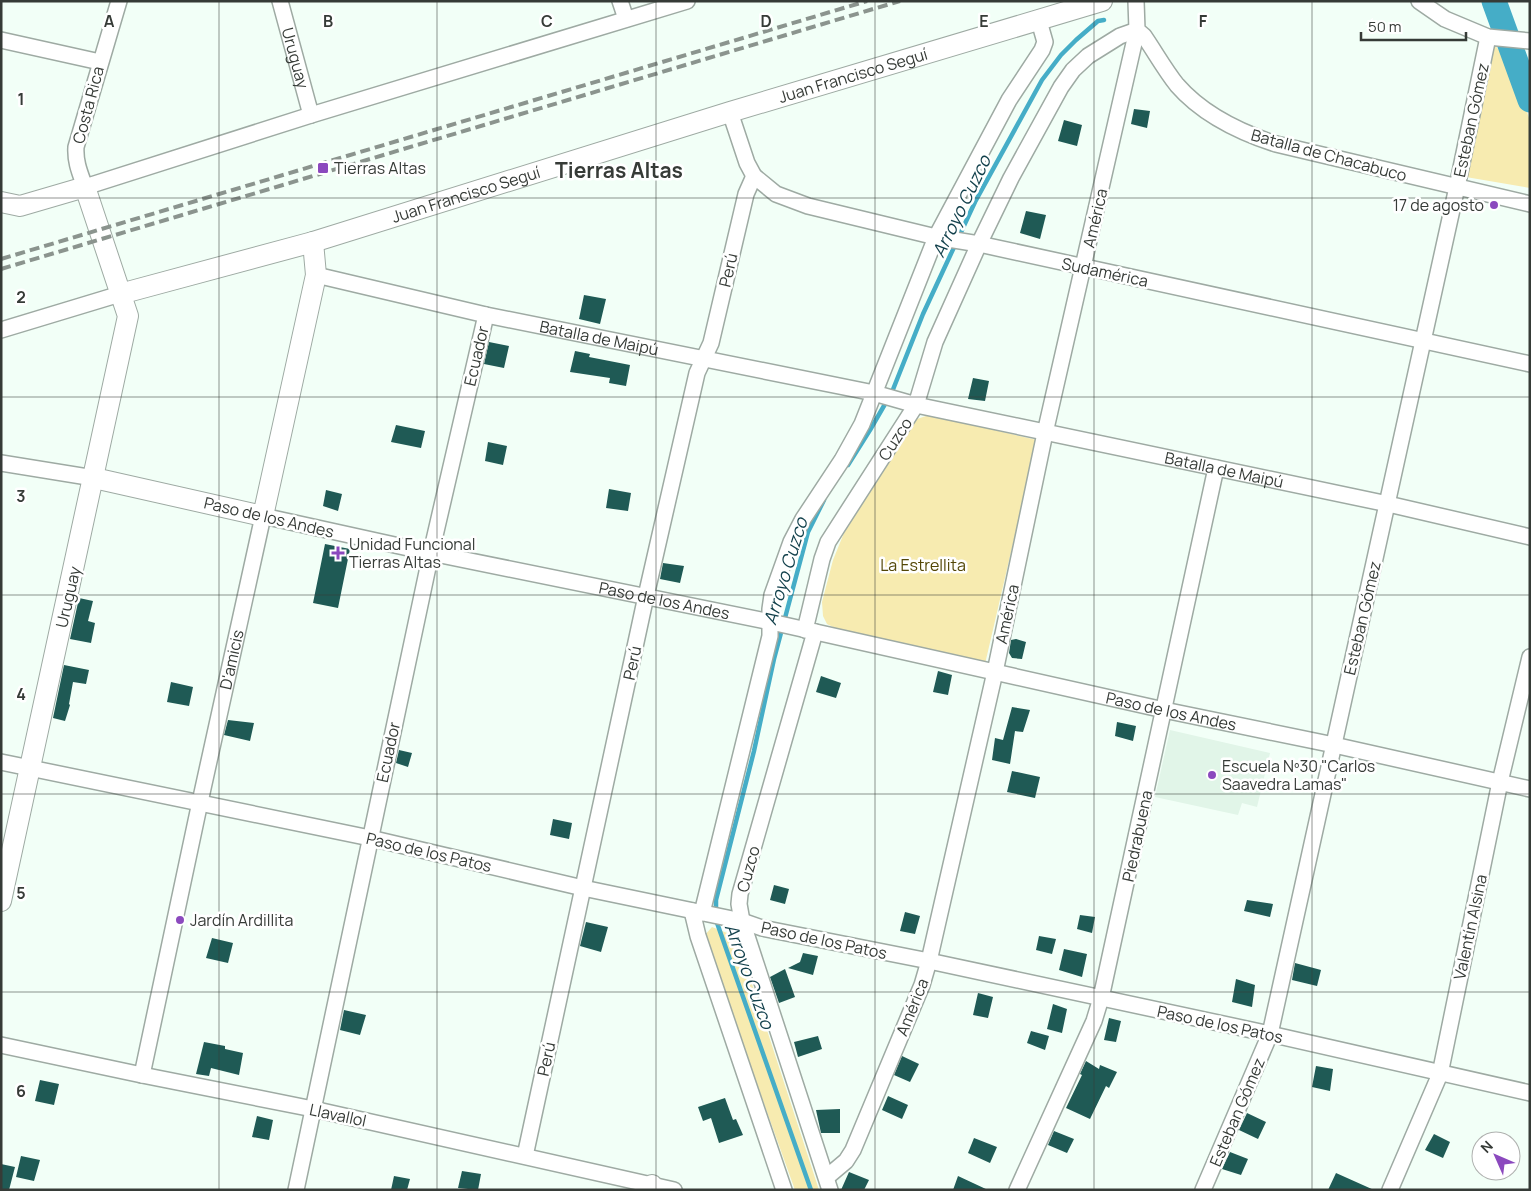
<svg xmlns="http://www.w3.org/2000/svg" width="1531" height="1191" font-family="Manrope,sans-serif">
<rect width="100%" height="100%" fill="#f2fff7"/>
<path fill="#e1f5e8" d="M1170,730L1270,753L1257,807L1242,803L1238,815L1155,797Z"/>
<path fill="#f7ebb0" d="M1494,44L1511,65L1530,121V188L1460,176Z
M929,415L1037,440L985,664L841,631L827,624L823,616L822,602L833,560L844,533L917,419Z
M712,927L727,933L738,941L819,1190H795L704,936Z"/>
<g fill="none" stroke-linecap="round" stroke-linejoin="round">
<path stroke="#45adc7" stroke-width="4.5" d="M848,465L870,430L892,392L923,314L975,202L1042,80L1061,55L1076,40L1098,21L1104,20
M811,1190L716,920V900L754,751L774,659L808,532L824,500"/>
<path stroke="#45adc7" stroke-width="25" d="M1494,1L1530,100"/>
</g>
<path fill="#1f5a55" d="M1134,109L1150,111L1147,128L1131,124Z
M1064,120L1082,125L1077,146L1058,141Z
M1026,211L1046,215L1040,239L1020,233Z
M584,295L606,299L600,324L579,319Z
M489,342L509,346L504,368L484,364Z
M575,351L590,354L589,357L630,365L626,386L609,383L610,378L570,372Z
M973,378L989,381L985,401L968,399Z
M396,425L425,431L421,448L391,442Z
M488,442L507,446L503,465L485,461Z
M609,489L631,493L628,511L606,508Z
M326,490L342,494L338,511L323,506Z
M325,544L350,549L338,608L313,603Z
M663,563L684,566L680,583L660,579Z
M79,598L93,601L88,621L95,623L91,643L70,639Z
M1016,639L1026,642L1022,659L1012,658L1009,653L1011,640Z
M64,665L89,670L86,684L73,682L69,704L70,705L65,721L53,718Z
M938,671L952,675L948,695L933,692Z
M821,676L841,683L836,698L816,692Z
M171,682L193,687L189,706L167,702Z
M1012,707L1030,710L1023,732L1015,731L1010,764L992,760L995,738L1003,740Z
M228,720L254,723L250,741L224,735Z
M1117,722L1136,726L1133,741L1115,736Z
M399,750L412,753L408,767L396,763Z
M1012,771L1040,777L1035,798L1007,792Z
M553,819L572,823L569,839L550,835Z
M774,885L789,889L785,904L770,900Z
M1247,900L1273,904L1270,917L1244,911Z
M905,912L920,916L915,934L900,931Z
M1080,915L1095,917L1092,933L1077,929Z
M586,922L608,927L601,952L580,946Z
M1039,936L1056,939L1052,954L1036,950Z
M212,938L233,943L228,963L206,958Z
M1064,949L1087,954L1082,977L1059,970Z
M803,953L818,956L813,975L788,968L800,962Z
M1295,963L1321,970L1317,986L1292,980Z
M785,969L795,997L779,1003L770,977Z
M1236,979L1255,985L1252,1007L1232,1002Z
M978,993L993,997L988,1018L973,1015Z
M1053,1004L1067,1009L1062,1033L1047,1029Z
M344,1010L366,1015L360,1035L340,1030Z
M1109,1018L1121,1021L1116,1042L1104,1040Z
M1031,1031L1049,1036L1045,1050L1027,1043Z
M818,1036L822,1049L798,1057L794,1042Z
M204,1042L225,1046V1049L243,1053L239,1075L211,1068L209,1076L196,1074Z
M902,1056L919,1064L910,1082L894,1075Z
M1086,1061L1099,1069L1100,1065L1117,1072L1109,1088L1106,1086L1090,1119L1066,1108L1082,1075L1080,1074Z
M1316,1066L1333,1069L1330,1091L1312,1087Z
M40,1080L59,1084L54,1105L35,1101Z
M888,1096L908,1105L902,1119L882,1110Z
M725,1098L733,1120L736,1119L743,1135L719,1143L711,1118L703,1121L698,1107Z
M840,1109V1133H821L816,1110Z
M1247,1113L1266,1122L1258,1139L1239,1130Z
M257,1116L273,1120L269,1140L252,1137Z
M1054,1131L1074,1139L1067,1153L1048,1145Z
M1434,1134L1450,1142L1443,1158L1425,1150Z
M974,1138L997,1147L990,1163L968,1153Z
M1230,1152L1248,1159L1241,1175L1222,1169Z
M21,1156L40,1160L34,1181L16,1177Z
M1,1164L15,1167L9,1190H1Z
M462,1171L481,1174L478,1190L458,1188Z
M849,1172L869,1180L864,1190H841Z
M1336,1173L1374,1190H1328Z
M394,1176L410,1179L407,1190H391Z
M958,1176L988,1190H953Z"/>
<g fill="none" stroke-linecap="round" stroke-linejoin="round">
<defs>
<g id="street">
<path d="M119,1L76,147C75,162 80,173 85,187L311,115L687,1"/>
<path id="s1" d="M280,1L311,115"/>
<path d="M620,1L626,19"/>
<path d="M1136,1L1137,30L1144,36C1155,52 1165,70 1177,85C1203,115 1239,132 1276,144L1530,204"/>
<path d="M1419,1L1445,19L1488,37L1530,41"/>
<path d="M1,40L100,62"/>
<path d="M730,112L747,163L754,176L776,194L808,206L936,237L979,244L1530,364"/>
<path id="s2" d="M316,275L486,315L874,393L916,405L1388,504L1530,537"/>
<path d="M1,330L120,294"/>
<path d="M1,463L94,478"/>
<path d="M805,630L822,559L828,542L916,405L935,342L979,244L1011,178L1061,87L1073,70L1088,56L1120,36L1137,30"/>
<path d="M815,632L740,894L739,904L742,921L830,1190"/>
<path d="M1,762L370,838L583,888L742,921L762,928L929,961L1270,1034L1530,1093"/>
<path d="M692,911L698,936L784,1190"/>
<path d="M702,913L770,636V609L772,595L791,542L803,519L842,460L862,424L936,237L1009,100L1042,50L1045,42L1039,21"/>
<path d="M1,1045L142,1075L313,1109L674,1190"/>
<path id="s3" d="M142,1075L200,802L263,516L431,553L771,622L1164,710L1334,745L1530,789"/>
<path d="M525,1156L646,596L697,373L711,343L746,194L754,176"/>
<path d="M827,1177L846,1161L853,1150L922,985L929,961L995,672L1045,433L1137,30"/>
<path d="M296,1190L431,553L486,315"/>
<path d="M1017,1190L1094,1021L1101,998L1216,468"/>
<path d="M1203,1190L1270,1034L1457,187L1488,37"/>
<path d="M1390,1190L1440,1074L1500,782L1530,657"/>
</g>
<g id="secondary">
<path d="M1,202L20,206L85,187L128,316L1,901"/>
<path id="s4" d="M120,294L313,242L730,112L1102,1"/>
<path d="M94,478L263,516L316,275L313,242"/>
<path d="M651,1190L652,1185"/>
</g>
</defs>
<use href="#street" stroke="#9eaaa3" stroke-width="18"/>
<use href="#secondary" stroke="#9eaaa3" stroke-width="22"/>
<use href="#street" stroke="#fff" stroke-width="15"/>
<use href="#secondary" stroke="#fff" stroke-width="20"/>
<path stroke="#8b948e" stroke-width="4" stroke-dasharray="10 5" stroke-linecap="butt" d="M1,259L867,1
M1,269L900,1"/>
</g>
<path fill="none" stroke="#363b37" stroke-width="1" stroke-opacity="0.55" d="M219,1V1190M437,1V1190M656,1V1190M875,1V1190M1094,1V1190M1312,1V1190M1,198H1530M1,397H1530M1,595H1530M1,794H1530M1,992H1530"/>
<g fill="#8b49be" stroke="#fff" stroke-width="2">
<rect x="317" y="162" width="12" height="12" rx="2.5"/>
<circle cx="1494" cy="205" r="5"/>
<path d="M335.5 545.5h5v5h5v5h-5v5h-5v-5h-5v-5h5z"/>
<circle cx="1212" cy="775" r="5"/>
<circle cx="180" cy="920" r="5"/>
</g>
<g text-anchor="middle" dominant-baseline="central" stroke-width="5" stroke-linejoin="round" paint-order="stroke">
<g font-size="16" fill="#363b37" stroke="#fff">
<text stroke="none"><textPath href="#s1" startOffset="59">Uruguay</textPath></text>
<text stroke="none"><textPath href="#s4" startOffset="765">Juan Francisco Seguí</textPath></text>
<text transform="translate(88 105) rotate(-75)">Costa Rica</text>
<text transform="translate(1471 120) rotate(-78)">Esteban Gómez</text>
<text transform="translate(1329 155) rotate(15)">Batalla de Chacabuco</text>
<text stroke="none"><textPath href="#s4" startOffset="360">Juan Francisco Seguí</textPath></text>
<text transform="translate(1095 218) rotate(-77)">América</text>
<text transform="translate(728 270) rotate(-77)">Perú</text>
<text transform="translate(1105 272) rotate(12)">Sudamérica</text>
<text stroke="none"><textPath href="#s2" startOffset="290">Batalla de Maipú</textPath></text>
<text transform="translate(476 356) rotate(-77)">Ecuador</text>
<text transform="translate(895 439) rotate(-57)">Cuzco</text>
<text stroke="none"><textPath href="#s2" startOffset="929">Batalla de Maipú</textPath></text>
<text transform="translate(269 517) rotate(13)">Paso de los Andes</text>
<text transform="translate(68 597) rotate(-77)">Uruguay</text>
<text stroke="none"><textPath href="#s3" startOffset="982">Paso de los Andes</textPath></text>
<text transform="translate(1007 614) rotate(-78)">América</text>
<text transform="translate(1362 618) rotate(-77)">Esteban Gómez</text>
<text stroke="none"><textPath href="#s3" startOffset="425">D'amicis</textPath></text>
<text transform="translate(632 663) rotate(-78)">Perú</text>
<text stroke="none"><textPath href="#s3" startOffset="1501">Paso de los Andes</textPath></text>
<text transform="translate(388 752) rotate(-78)">Ecuador</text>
<text transform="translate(1137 836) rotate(-78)">Piedrabuena</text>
<text transform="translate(429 852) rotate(13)">Paso de los Patos</text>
<text transform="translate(748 869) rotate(-75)">Cuzco</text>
<text transform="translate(1470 927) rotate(-78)">Valentín Alsina</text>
<text transform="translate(824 940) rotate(12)">Paso de los Patos</text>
<text transform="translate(912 1007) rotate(-68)">América</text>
<text transform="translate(1220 1024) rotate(12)">Paso de los Patos</text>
<text transform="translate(546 1059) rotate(-78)">Perú</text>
<text transform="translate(1237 1112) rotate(-67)">Esteban Gómez</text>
<text transform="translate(338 1115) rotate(12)">Llavallol</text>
</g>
<g font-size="16" fill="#363b37" stroke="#fff" text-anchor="start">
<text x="334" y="168">Tierras Altas</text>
<text x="1484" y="205" text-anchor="end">17 de agosto</text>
<text x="349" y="544">Unidad Funcional<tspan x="349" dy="18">Tierras Altas</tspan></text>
<text x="1222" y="766">Escuela Nº30 "Carlos<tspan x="1222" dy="18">Saavedra Lamas"</tspan></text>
<text x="190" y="920">Jardín Ardillita</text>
</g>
<g font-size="16" fill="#534707" stroke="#fff">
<text x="923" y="565">La Estrellita</text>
</g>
<g font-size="18" font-style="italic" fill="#103f4a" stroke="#fff">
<text transform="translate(961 206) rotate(-64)">Arroyo Cuzco</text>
<text transform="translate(785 571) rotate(-73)">Arroyo Cuzco</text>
<text transform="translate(750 976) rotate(70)">Arroyo Cuzco</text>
</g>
<g font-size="21" font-weight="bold" fill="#363b37" stroke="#fff">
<text x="619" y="170">Tierras Altas</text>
</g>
</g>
<g font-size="16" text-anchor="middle" font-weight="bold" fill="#363b37" stroke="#fff" stroke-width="5" stroke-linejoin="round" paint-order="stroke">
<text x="109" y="27">A</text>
<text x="328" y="27">B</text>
<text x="547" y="27">C</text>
<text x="766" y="27">D</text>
<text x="984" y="27">E</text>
<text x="1203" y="27">F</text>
<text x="21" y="105">1</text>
<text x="21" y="303">2</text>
<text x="21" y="502">3</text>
<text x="21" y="700">4</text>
<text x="21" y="899">5</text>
<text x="21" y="1097">6</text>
</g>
<rect width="1531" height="1191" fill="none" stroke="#363b37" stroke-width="5"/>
<g transform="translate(1496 1156) rotate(315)"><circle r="24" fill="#ffffff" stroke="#afb1af"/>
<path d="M0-4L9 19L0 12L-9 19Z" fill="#8b49be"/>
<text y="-8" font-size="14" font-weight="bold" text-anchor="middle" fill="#363b37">N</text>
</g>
<path d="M1361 32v8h105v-8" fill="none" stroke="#363b37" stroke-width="2.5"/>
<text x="1368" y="32" font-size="15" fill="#363b37" stroke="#ffffff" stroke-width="4" paint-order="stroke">50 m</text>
</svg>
